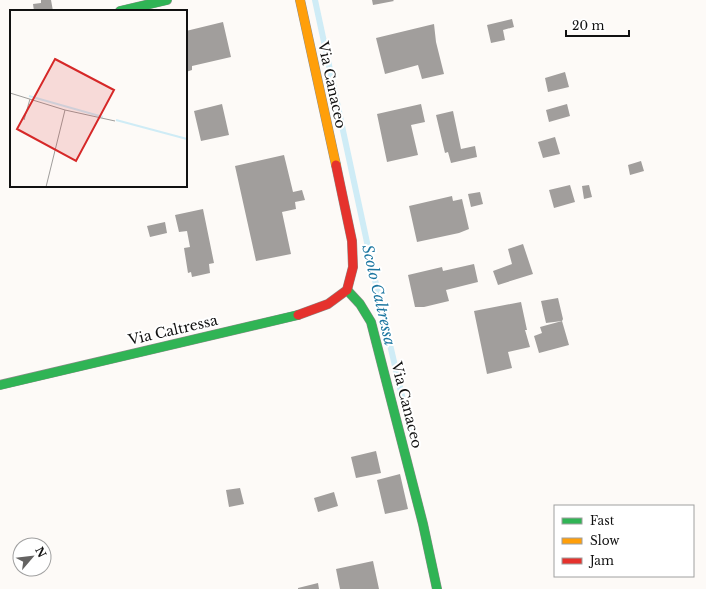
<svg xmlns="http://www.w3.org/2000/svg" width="706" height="589" font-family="'Libre Baskerville',serif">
<rect width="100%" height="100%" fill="#fdfaf7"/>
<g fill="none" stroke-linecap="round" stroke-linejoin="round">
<path stroke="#cfecf6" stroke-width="6" d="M315,0L377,289L410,430"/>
</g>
<path fill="#a19e9c" d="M41,0H51L53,11H34L33,4L41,3Z
M372,0H393L394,1L373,5Z
M512,19L514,27L503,30L505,40L491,43L487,25Z
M223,22L231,57L192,66V70L186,72V53H188L186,43V31Z
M434,24L436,42L444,74L422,79L418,65L385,74L376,38Z
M565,72L569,87L548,92L545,78Z
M222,104L229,135L201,141L194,111Z
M421,104L425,122L411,125L418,155L387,162L377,114Z
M567,104L570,116L549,122L546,110Z
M453,111L461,149L475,146L477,157L451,163L448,152L445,153L436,115Z
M555,137L560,154L543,158L538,142Z
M284,155L293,192L302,190L305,200L295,202L296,209L282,212L291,254L256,261L235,166Z
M641,161L644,171L630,175L628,165Z
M570,185L575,202L554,208L549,190Z
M589,185L592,197L584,199L582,186Z
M480,192L483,204L471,207L468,194Z
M452,196L453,201L462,199L469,229L459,233L417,242L409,206Z
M203,209L214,263L209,264L210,273L192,277L191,272L188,273L184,248L190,247L187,231L179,232L175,215Z
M165,222L167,233L150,237L147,226Z
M523,244L533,274L498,285L493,271L512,264L508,249Z
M474,264L478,282L446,290L449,301L424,307H415L408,275L442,267L443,271Z
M558,298L563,319L562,321L546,323L541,301Z
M521,302L527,330H525L530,347L508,352L512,368L487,374L474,311Z
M562,321L569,345L539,353L534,336L542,333L540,327Z
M376,451L381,473L356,478L351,457Z
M400,474L408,509L385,514L377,480Z
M240,488L244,504L229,507L226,490Z
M334,492L338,506L318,512L314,498Z
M373,561L379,589H340L336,569Z
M318,583L319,589H298V588Z"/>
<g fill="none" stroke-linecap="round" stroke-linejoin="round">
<defs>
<path id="fast" d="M120,11L167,0
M347,290L360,304L371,322L423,524L437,589
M0,385L298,315"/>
<path id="slow" d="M300,0L336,165"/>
<path id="jam" d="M336,165L352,241L353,267L347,290
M298,315L328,304L347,290"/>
</defs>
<use href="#fast" stroke="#8e8d8b" stroke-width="10"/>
<use href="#slow" stroke="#8e8d8b" stroke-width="10"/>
<use href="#jam" stroke="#8e8d8b" stroke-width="10"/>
<use href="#fast" stroke="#30b455" stroke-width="9"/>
<use href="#slow" stroke="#ff9f0a" stroke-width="9"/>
<use href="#jam" stroke="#e5322d" stroke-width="9"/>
</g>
<g text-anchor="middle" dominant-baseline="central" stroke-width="4" stroke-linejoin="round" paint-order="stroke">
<g font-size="14" fill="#111" stroke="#fff">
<text transform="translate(332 85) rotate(78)">Via Canaceo</text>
<text transform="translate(173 330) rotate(-13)">Via Caltressa</text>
<text transform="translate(407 405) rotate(76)">Via Canaceo</text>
</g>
<g font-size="15" font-style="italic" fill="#1c76a0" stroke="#fff">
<text transform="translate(379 295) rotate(77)">Scolo Caltressa</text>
</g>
</g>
<g transform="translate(10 10)">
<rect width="177" height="177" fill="#fdfaf7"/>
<path fill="none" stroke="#cfecf6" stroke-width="2" d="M19,86L93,107M106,110L177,129"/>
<path fill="none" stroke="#9f9d9b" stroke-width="1" d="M0,83L55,100L105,111M14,110L20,89M36,177L55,100"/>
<path fill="#d62828" fill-opacity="0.15" stroke="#d62828" stroke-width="2" d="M45,49L104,80L66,151L7,119Z"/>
<rect width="177" height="177" fill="none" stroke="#111" stroke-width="2"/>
</g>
<rect x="554" y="505" width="140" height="72" fill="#ffffff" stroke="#a0a0a0"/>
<rect x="562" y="518" width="20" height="6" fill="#30b455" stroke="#a0a0a0"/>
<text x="590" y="525" font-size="12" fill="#111111">Fast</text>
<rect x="562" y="538" width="20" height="6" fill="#ff9f0a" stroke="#a0a0a0"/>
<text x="590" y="545" font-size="12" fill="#111111">Slow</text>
<rect x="562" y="558" width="20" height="6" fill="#e5322d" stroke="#a0a0a0"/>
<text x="590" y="565" font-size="12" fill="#111111">Jam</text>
<g transform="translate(32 557) rotate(62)"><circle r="19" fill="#ffffff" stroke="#a0a0a0"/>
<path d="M0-3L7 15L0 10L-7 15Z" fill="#646362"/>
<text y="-6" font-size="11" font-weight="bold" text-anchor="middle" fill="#111111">N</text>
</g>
<path d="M566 30v6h63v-6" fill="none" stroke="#111111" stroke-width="2"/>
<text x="572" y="30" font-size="12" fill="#111111" stroke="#ffffff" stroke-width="3" paint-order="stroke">20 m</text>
</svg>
